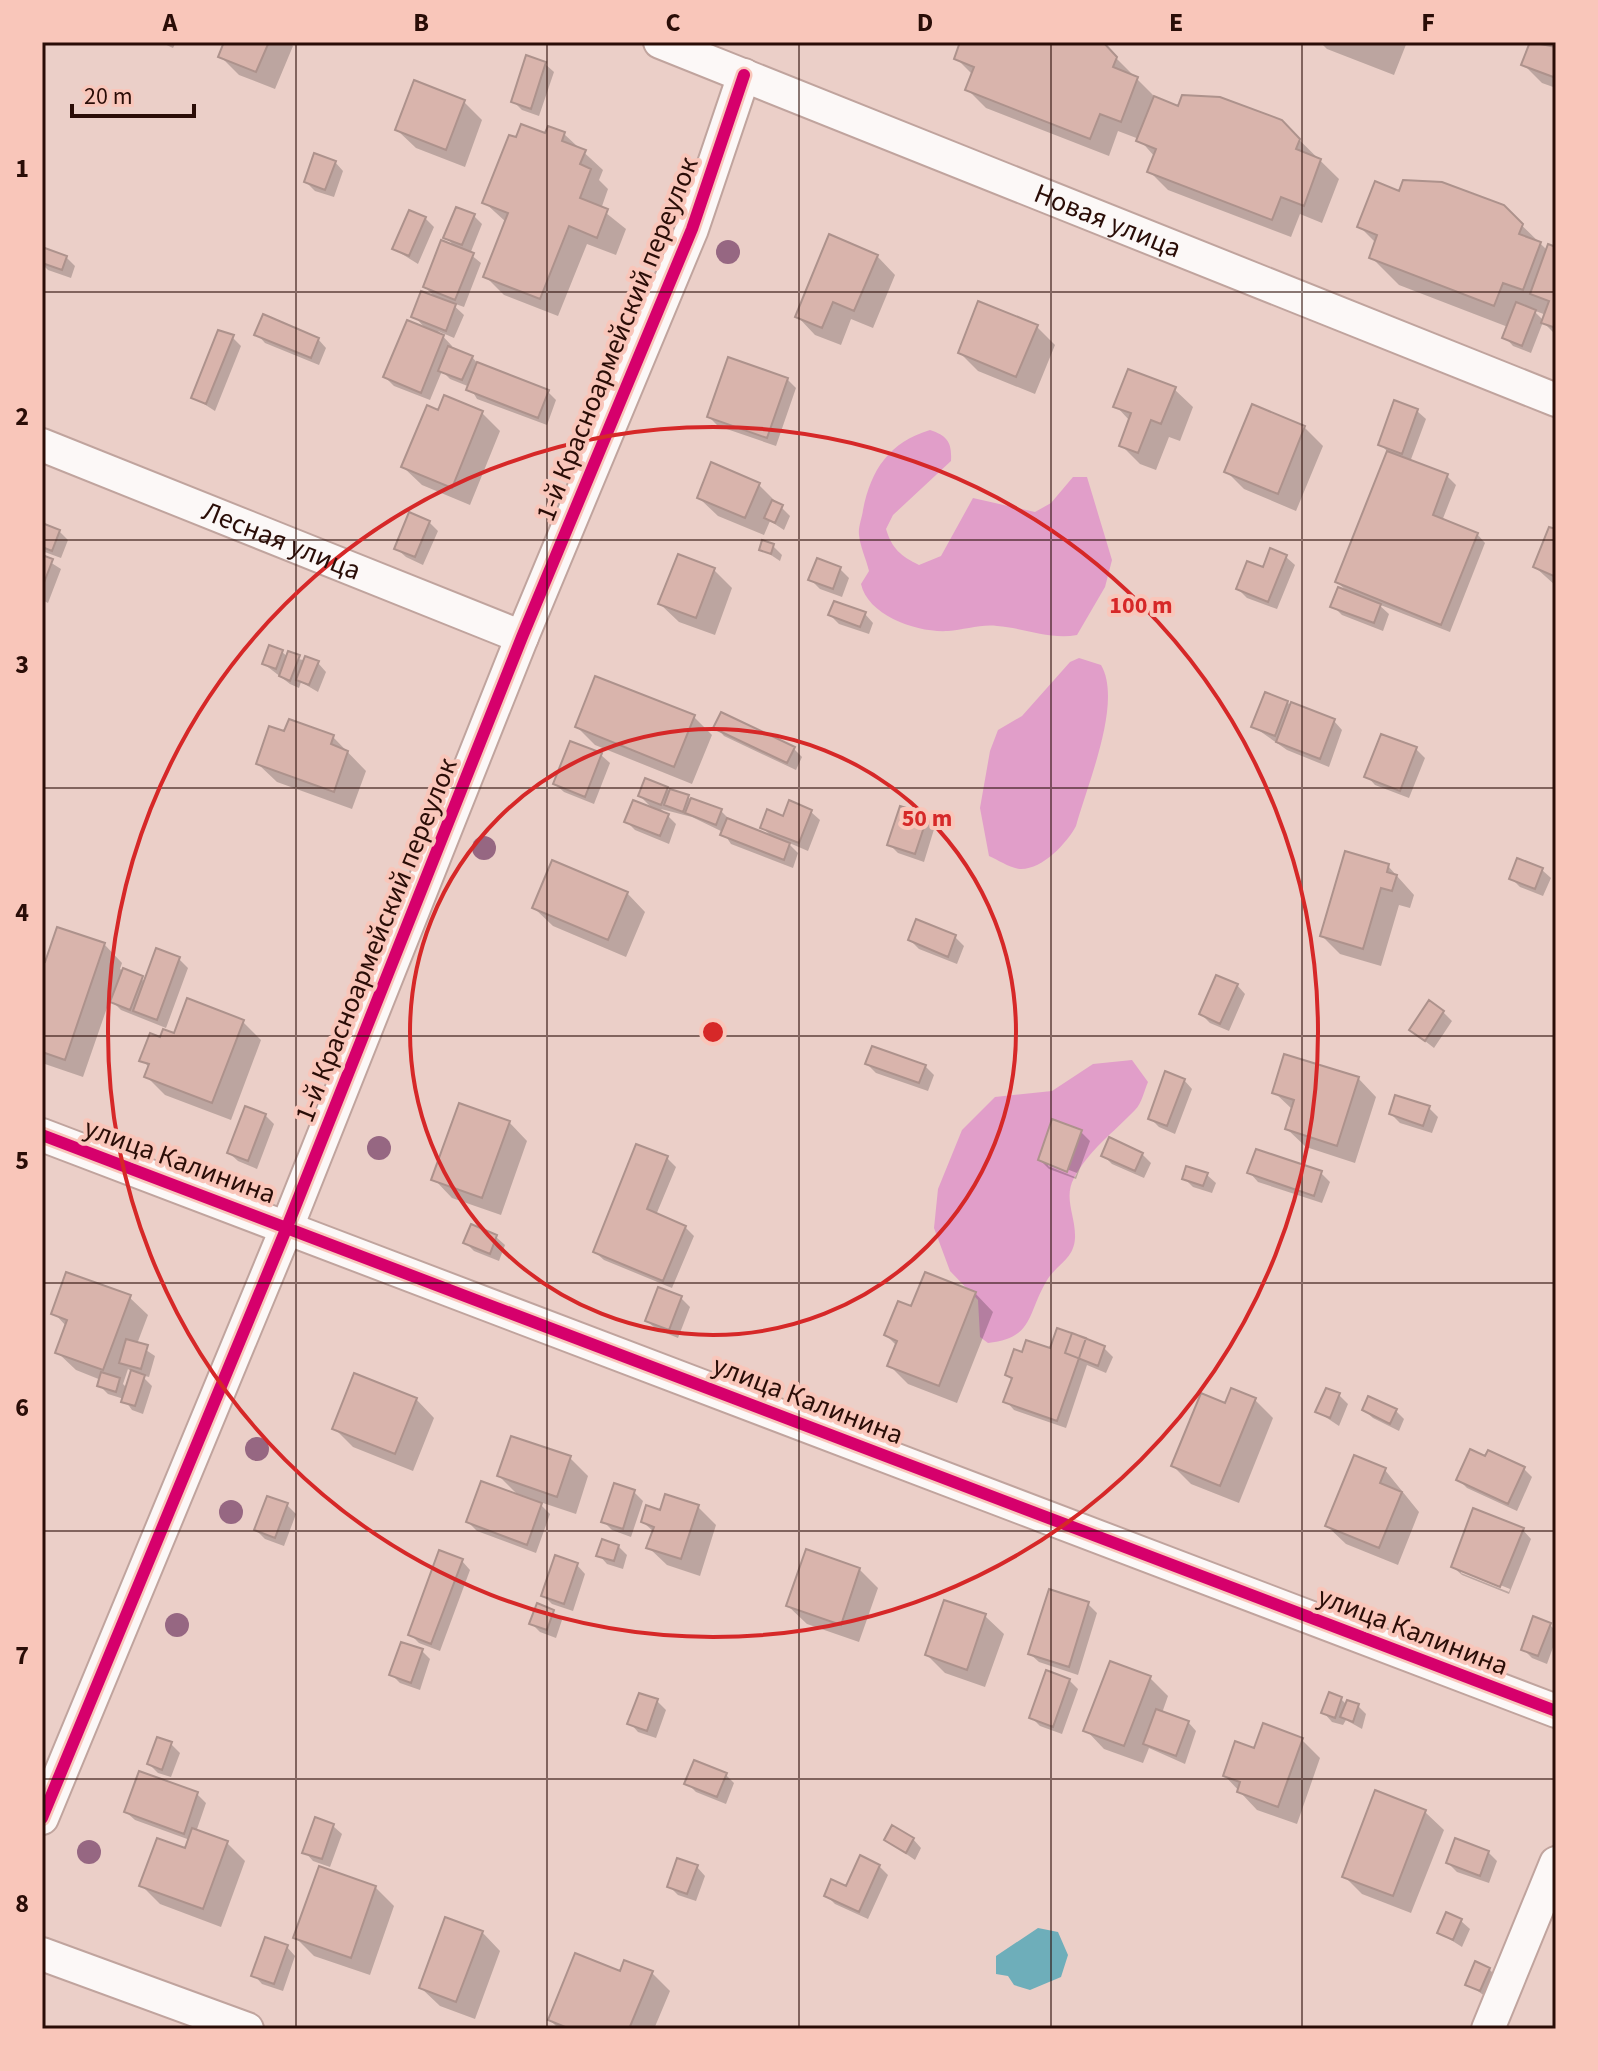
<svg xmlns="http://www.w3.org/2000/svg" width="1598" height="2071" font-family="'Source Sans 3',sans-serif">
<rect width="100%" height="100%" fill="#ebcfc8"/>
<path fill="#e19ec9" d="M930,430C948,436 952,443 951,461L893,515L886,529C892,549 901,556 919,565L941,556L973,498L1035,512L1051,503L1073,477H1087L1112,560L1105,587L1077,635C1050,640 1025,628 997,626C981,624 964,630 948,631C918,633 868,616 861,584L869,571C866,559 860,546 859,535C858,527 862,518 863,510C871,469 890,442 930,430Z
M1079,658L1101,665C1123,702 1087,785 1076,826C1067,843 1042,870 1020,869C1010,868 998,860 989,856L980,808L990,751L998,730L1022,716L1070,662Z
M1132,1060L1148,1082C1144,1091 1142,1103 1135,1110C1114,1132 1089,1150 1074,1178C1063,1198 1076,1217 1075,1238C1074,1260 1055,1265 1046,1282C1027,1314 1034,1338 988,1343L980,1337L978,1300L950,1271L934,1228L938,1189L962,1130L995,1097L1052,1091L1093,1064Z"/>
<path fill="#6eaeba" d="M1038,1928L1058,1932L1068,1955L1061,1977L1030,1990L1014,1985L1008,1976L996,1974V1956Z"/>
<path fill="#0003" fill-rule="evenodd" d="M160,42H176L173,48Z
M226,42H289L293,46L275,89L239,75L220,56Z
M962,42H1100L1156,98L1180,108L1281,122L1339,179L1322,223L1300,214L1291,237L1168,190L1149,171L1155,157L1139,139L1118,131L1109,156L986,108L967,89L973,75L956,58Z
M1320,42H1407L1394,75L1327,49Z
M1532,42L1556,49V88L1542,83L1523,64Z
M545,64L554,72L539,116L522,110L513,101Z
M464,102L482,120L465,167L416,148L397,130Z
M564,134L603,170L599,180L608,189L601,209L626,229L616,255L587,244L558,316L504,295L486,277L506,222L484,202L517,140Z
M335,162L343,171L334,197L315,191L306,182Z
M1400,193L1503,207L1548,251L1556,249V335L1543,322L1531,353L1513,346L1505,337L1508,327L1399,285L1371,257L1376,243L1359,226ZM1533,310L1546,315L1544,321Z
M473,215L482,224L470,254L481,263L464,307L450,302L464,315L454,338L438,331L452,346L451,349L472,357L479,365L548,392L556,400L547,425L477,399L470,387L450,379L442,371L430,400L394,386L385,377L427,330L414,316L438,300L425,287L456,248L446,237Z
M425,218L434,227L418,264L394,249Z
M42,253L66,257L75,266L71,278L48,270L42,264Z
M877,256L895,275L873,328L851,319L841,345L815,335L797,316Z
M1037,327L1055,345L1035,394L978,371L960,353Z
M257,334L318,339L326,348L319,365L265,343Z
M232,337L241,346L215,411L193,397Z
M787,379L796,388L776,446L718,426L709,417Z
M1174,389L1193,407L1180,441L1169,437L1156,470L1140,464L1121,445L1130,421L1116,406Z
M1417,411L1426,419L1410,462L1447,476L1456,485L1442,521L1477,534L1485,543L1450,632L1378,604L1389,614L1383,631L1342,615L1333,606L1349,593L1337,582L1389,453L1380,444Z
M439,412L482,413L500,431L470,505L422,485L403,467Z
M1304,427L1323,446L1296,511L1244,489L1226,471Z
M759,485L790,516L784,530L770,521L764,535L718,516L699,498Z
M429,522L438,531L423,565L406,557L397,549Z
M42,525L59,531L68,540L61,558L42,551Z
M1556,532V586L1535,567Z
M773,546L782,555L780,561L762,549Z
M42,557L61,569L48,603L42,600Z
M1286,557L1295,565L1277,609L1247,598L1238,589Z
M840,569L849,578L842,597L820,589L811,580Z
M714,570L732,588L715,635L679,622L660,604Z
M865,614L873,623L869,634L839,624L830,615Z
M282,652L288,657L318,663L326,672L318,692L301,682L299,688L290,684L264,664Z
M1287,703L1334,721L1342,730L1329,767L1287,750L1254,727Z
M694,717L712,735L692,784L595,745L577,727Z
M716,727L794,749L802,757L796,770L724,736Z
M286,734L333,737L366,771L352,809L277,782L258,764Z
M1416,749L1425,758L1409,798L1375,785L1367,776Z
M601,755L610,763L594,804L564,792L555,784Z
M667,789L721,811L730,820L774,839L763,828L811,812L820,820L808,851L787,842L798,853L793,868L731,844L723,832L692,817L661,809L676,824L669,844L635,830L626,821L655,811L640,796Z
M927,817L935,826L924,862L898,853L889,844Z
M1388,866L1414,895L1410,908L1399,905L1381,966L1340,954L1322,936Z
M1542,870L1551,878L1543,896L1520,887L1511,878Z
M627,893L645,912L626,957L553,926L534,908Z
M917,922L955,937L964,946L957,964L919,949L910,940Z
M104,944L122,963L120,969L146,982L179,959L188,968L166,1028L121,1010L110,999L83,1077L42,1063V963Z
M1237,985L1245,994L1229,1031L1210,1023L1201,1014Z
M1443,1012L1452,1021L1434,1048L1411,1030Z
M243,1022L261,1040L231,1120L165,1095L147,1077L150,1068L142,1060L161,1039Z
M867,1064L925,1066L934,1075L928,1091L876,1073Z
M1358,1078L1376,1097L1355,1163L1306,1147L1287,1129L1293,1110L1274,1092Z
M1184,1080L1192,1089L1175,1134L1159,1127L1150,1118Z
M1429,1108L1438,1117L1432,1133L1400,1123L1391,1114Z
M265,1115L274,1124L257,1169L238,1161L229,1153Z
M509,1122L527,1141L501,1215L452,1198L434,1179Z
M1081,1132L1090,1141L1076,1179L1049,1169L1040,1160ZM1048,1162L1077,1173L1075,1177L1048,1166Z
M637,1146L667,1158L676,1167L656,1215L685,1227L694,1236L672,1288L604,1260L595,1252Z
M1142,1154L1151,1163L1144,1178L1112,1164L1103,1155Z
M1250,1173H1321L1330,1182L1322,1203L1258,1182Z
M1207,1175L1216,1183L1212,1193L1193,1187L1184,1178Z
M496,1237L505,1245L499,1261L474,1251L465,1242Z
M975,1293L993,1312L957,1403L908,1384L889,1365L897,1346L886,1335L912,1309Z
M129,1297L148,1315L137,1344L155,1356L149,1377L141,1375L152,1386L143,1414L132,1410L124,1399L108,1394L99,1385L101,1380L76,1370L57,1352L67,1327L54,1313ZM128,1369L132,1372L127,1388L123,1384Z
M681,1298L690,1307L678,1338L656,1329L647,1321Z
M1104,1348L1113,1357L1106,1373L1087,1365L1066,1428L1014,1410L1006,1401L1013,1381L1007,1375L1023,1354Z
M1339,1395L1348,1404L1339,1426L1318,1412Z
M416,1399L434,1418L413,1471L353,1447L334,1428Z
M1255,1400L1273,1418L1239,1503L1191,1484L1173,1466L1226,1406Z
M1364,1410L1396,1411L1404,1419L1399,1431L1373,1418Z
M570,1458L588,1476L576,1514L537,1501L550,1514L536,1553L477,1531L468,1522L521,1498L499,1476Z
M1524,1469L1532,1477L1517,1511L1467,1488L1458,1479Z
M1385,1470L1419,1512L1398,1565L1346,1544L1327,1526Z
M634,1492L643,1501L631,1537L612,1530L603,1521Z
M287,1505L296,1514L284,1546L265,1539L256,1530Z
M698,1507L716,1525L700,1576L667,1565L648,1547L654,1532L643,1522L662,1513Z
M1523,1530L1531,1539L1509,1594L1462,1575L1453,1567ZM1461,1569L1510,1589L1509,1592L1461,1573Z
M618,1546L627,1555L623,1569L607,1564L599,1555Z
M462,1561L470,1570L440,1651L419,1643L410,1634Z
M577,1565L585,1574L573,1611L552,1604L543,1595Z
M859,1569L878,1588L859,1642L807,1624L788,1606Z
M1050,1592L1088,1604L1097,1613L1078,1675L1039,1662L1030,1654Z
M946,1602L985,1616L1004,1634L985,1687L945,1673L927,1655Z
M553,1612L562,1620L556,1638L540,1632L531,1623Z
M1549,1624L1556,1631V1639L1547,1664L1532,1658L1523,1649Z
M422,1651L430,1659L420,1690L400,1683L391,1674Z
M1150,1678L1168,1696L1162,1713L1188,1722L1196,1731L1185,1764L1149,1748L1143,1763L1104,1749L1086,1730Z
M1069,1680L1078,1689L1062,1734L1040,1726L1031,1717Z
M1341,1699L1347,1705L1358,1706L1366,1714L1362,1729L1346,1720L1343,1725L1332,1722L1324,1713Z
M657,1701L666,1710L656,1738L638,1732L630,1723Z
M1302,1740L1320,1758L1297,1824L1257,1810L1225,1776L1255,1751Z
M171,1744L180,1753L171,1777L158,1773L149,1764Z
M725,1774L734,1783L726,1804L696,1792L687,1783Z
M197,1794L206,1803L196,1832L227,1843L245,1861L221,1927L160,1904L142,1886L186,1851L190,1840L135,1820L126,1812Z
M1425,1812L1444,1830L1411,1913L1362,1894L1344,1876Z
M333,1826L342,1834L330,1867L313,1861L305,1852Z
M913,1839L921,1848L915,1860L886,1840Z
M1488,1852L1497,1861L1489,1883L1457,1872L1448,1863Z
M879,1866L888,1875L868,1919L835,1904L826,1895L847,1888Z
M697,1867L705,1876L696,1901L678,1895L669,1886Z
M375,1887L394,1906L370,1975L314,1956L296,1938Z
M1461,1921L1470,1929L1462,1947L1440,1933Z
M482,1932L500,1951L475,2019L440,2006L421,1988Z
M287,1947L295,1956L283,1991L262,1984L254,1975Z
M1489,1969L1498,1978L1489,1999L1468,1984Z
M652,1973L670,1991L654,2029H559L550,2020L621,1974Z"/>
<path fill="#d9b4ac" stroke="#ad928c" stroke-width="2" d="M224,42H269L256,72L218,57Z
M960,42H1103L1117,57L1113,67L1138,77L1121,122L1100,114L1090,139L965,90L974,67L954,59Z
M1530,42L1556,47V78L1521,65Z
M526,55L546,62L531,109L511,102Z
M414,80L465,100L446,150L395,130Z
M1182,95L1220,97L1282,120L1300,139L1296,149L1321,159L1304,206L1281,197L1272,220L1147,172L1156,149L1136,141L1154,96L1178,106Z
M521,124L545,133L548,126L565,132L562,141L586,150L580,164L591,169L580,198L608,209L597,238L569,226L540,299L483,277L508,213L482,203L509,135L516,137Z
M314,153L336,161L325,190L304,182Z
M1403,180L1442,182L1504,205L1523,224L1519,234L1541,242L1523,290L1503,283L1494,306L1369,258L1377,235L1357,227L1375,181L1399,191Z
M456,207L475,214L462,245L443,238Z
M409,210L426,217L409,256L392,249Z
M829,234L878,255L854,311L833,302L822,328L795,317Z
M441,240L474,253L455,300L423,287Z
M1548,244L1556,247V328L1541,323L1549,301L1530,294Z
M42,247L67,256L62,270L42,263Z
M421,291L456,304L446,331L411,317Z
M978,301L1038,325L1016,377L958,353Z
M1516,302L1536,310L1522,346L1502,338Z
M263,314L319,338L311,358L254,335Z
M407,320L444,335L421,393L383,377Z
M218,330L234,335L206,404L191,398Z
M448,346L473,356L462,380L438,371Z
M728,357L788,378L767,438L707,417Z
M477,362L549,390L538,418L466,390Z
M1128,369L1176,387L1161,424L1151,420L1138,453L1119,446L1131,413L1113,407Z
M444,395L483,411L452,488L401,467L427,405L438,410Z
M1394,400L1418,409L1402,454L1378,445Z
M1252,404L1305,426L1278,494L1224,472Z
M1387,451L1448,474L1433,515L1478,533L1441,625L1335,582Z
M711,462L760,483L745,518L697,498Z
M772,500L783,505L775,523L764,518Z
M409,512L430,521L415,557L394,549Z
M42,523L60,530L52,551L42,547Z
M1549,527L1556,529V577L1533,567Z
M762,540L774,544L771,554L759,550Z
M1270,548L1287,555L1268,602L1236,589L1247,561L1263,567Z
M678,554L715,568L696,618L658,604Z
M42,555L53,559L42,588Z
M817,558L841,567L833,589L808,580Z
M1338,587L1381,604L1374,623L1330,607Z
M834,601L866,612L860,627L828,615Z
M269,645L283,650L276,669L262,664Z
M288,651L300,655L290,681L279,676Z
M305,656L319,661L309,685L296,680Z
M595,676L695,715L674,767L575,727Z
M1265,692L1288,701L1275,736L1251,727Z
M1291,702L1335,719L1320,759L1276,742Z
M721,712L795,747L787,763L713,728Z
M289,719L334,735L331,744L348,751L334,792L256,764L269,726L284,731Z
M1381,734L1417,747L1400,791L1364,777Z
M570,741L602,753L585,797L553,784Z
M645,778L668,787L661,805L638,796Z
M670,789L689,795L683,812L664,805Z
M691,798L722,809L716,825L685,813Z
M633,800L669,814L660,836L624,822Z
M789,800L812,810L799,843L760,828L767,809L783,816Z
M900,806L928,815L915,854L887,845Z
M727,818L790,843L784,860L720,835Z
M1345,851L1389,864L1387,872L1397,875L1392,891L1381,888L1363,949L1320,936Z
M1517,858L1543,868L1535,889L1509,879Z
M552,860L628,892L608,940L532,908Z
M916,919L956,935L948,957L908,940Z
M57,927L105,943L65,1060L42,1052V961L45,962Z
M156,948L180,957L157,1020L133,1011Z
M123,968L143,976L130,1010L110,1002Z
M1216,975L1238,984L1220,1024L1199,1014Z
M187,998L244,1020L212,1103L144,1077L149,1064L139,1061L150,1033L160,1037L163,1029L174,1033Z
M1429,1000L1444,1011L1425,1041L1409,1030Z
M872,1046L926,1065L919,1083L865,1064Z
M1284,1054L1359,1077L1337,1146L1285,1129L1294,1100L1272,1093Z
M1165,1071L1185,1079L1167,1126L1148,1119Z
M1395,1095L1430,1106L1423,1126L1389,1114Z
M459,1103L510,1121L482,1198L431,1180Z
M245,1106L266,1114L248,1161L227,1153Z
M1052,1119L1082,1130L1067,1172L1038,1160Z
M1109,1137L1143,1153L1135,1171L1101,1156Z
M636,1144L668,1156L647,1209L686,1226L663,1281L593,1252Z
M1256,1149L1322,1171L1314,1196L1247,1173Z
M1186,1166L1208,1173L1203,1186L1182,1179Z
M471,1224L497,1235L490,1254L463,1243Z
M66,1272L131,1295L103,1370L55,1353L67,1320L51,1314Z
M925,1272L976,1292L939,1386L887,1366L897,1341L884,1335L898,1301L911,1306Z
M658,1287L682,1296L669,1330L645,1321Z
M1057,1328L1086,1338L1057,1421L1003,1402L1012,1378L1005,1375L1014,1349L1022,1352L1026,1340L1050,1348Z
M1072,1333L1105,1346L1098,1366L1065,1353Z
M126,1339L148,1345L141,1369L119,1363Z
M131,1370L145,1375L135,1406L121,1402Z
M101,1372L120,1378L116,1392L97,1386Z
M354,1373L417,1398L395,1454L332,1429Z
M1231,1388L1256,1398L1220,1486L1171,1466L1201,1393L1225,1403Z
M1326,1388L1340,1393L1330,1418L1315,1412Z
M1368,1396L1397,1409L1390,1424L1362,1410Z
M511,1436L571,1456L557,1497L497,1476Z
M1470,1449L1485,1456L1488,1450L1525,1467L1508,1504L1456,1480Z
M1354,1455L1386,1468L1380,1483L1402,1492L1379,1548L1325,1526Z
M481,1481L542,1503L527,1545L466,1522Z
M614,1483L635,1490L623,1529L601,1522Z
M665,1494L699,1505L681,1559L646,1548L654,1527L641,1522L646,1505L660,1510Z
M267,1496L288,1503L275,1538L254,1530Z
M1473,1508L1524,1528L1500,1587L1451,1567Z
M602,1539L619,1545L614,1561L596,1556Z
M806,1549L860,1568L841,1625L786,1606Z
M439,1550L463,1559L431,1644L408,1635Z
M555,1555L578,1563L564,1604L541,1596Z
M1049,1589L1089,1602L1069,1667L1028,1654Z
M944,1600L986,1614L967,1670L925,1655Z
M537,1603L554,1610L547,1630L529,1624Z
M1533,1616L1551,1623L1538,1656L1521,1650Z
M401,1642L423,1649L411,1683L389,1675Z
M1110,1661L1151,1676L1124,1746L1083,1731Z
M1046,1670L1070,1679L1053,1727L1029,1718Z
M1329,1692L1342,1697L1335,1718L1321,1713Z
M639,1693L658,1699L647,1731L627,1724Z
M1347,1700L1359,1704L1353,1722L1340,1717Z
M1156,1709L1189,1721L1176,1756L1143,1744Z
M1263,1723L1303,1738L1278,1807L1237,1792L1240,1782L1223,1776L1235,1741L1254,1748Z
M157,1737L172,1742L162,1770L147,1764Z
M694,1760L727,1773L717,1797L684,1784Z
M139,1771L198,1792L184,1834L124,1812Z
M1375,1790L1426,1810L1393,1896L1342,1877Z
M315,1817L334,1824L322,1859L302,1853Z
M892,1825L914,1838L906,1853L884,1840Z
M192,1828L228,1841L203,1909L139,1886L157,1838L185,1848Z
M1455,1838L1489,1851L1480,1876L1446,1863Z
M860,1855L880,1865L859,1912L824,1896L831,1879L846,1886Z
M677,1858L698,1865L687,1894L667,1887Z
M319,1866L376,1886L351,1958L293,1938Z
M1446,1912L1462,1919L1453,1940L1437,1933Z
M445,1917L483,1931L456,2002L419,1988Z
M265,1937L288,1945L274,1984L251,1976Z
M575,1953L620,1971L624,1960L653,1971L629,2029H570L548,2020Z
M1475,1961L1490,1968L1480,1991L1465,1985Z"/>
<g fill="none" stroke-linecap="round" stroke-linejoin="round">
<defs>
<g id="street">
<path id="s1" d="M660,42L1556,400"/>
<path id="s2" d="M42,445L522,637"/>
<path d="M42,1135L1556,1711"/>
<path d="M42,1818L287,1227L522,637L692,229L744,75"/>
<path d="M42,1954L247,2029"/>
<path d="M1488,2029L1556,1863"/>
</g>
</defs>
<use href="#street" stroke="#c0a49e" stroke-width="36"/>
<use href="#street" stroke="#fcf8f7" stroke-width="32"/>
<defs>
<path id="cycleway" d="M42,1135L1556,1711
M42,1818L287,1227L522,637L692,229L744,75"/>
</defs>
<use href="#cycleway" stroke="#f9c6ba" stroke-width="17"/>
<use href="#cycleway" stroke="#d6006c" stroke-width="12"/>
</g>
<g fill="#966782">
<circle cx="728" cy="252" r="12"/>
<circle cx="484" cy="848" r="12"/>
<circle cx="379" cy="1148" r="12"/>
<circle cx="257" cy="1449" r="12"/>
<circle cx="231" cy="1512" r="12"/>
<circle cx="177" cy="1625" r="12"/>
<circle cx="89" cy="1852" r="12"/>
</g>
<path fill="none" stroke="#2a0d07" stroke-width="2" stroke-opacity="0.55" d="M296,42V2029M547,42V2029M799,42V2029M1051,42V2029M1302,42V2029M42,292H1556M42,540H1556M42,788H1556M42,1036H1556M42,1283H1556M42,1531H1556M42,1779H1556"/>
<g fill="none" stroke="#d62828" stroke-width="4">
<circle cx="713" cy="1032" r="303"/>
<circle cx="713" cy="1032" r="605"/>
</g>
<g text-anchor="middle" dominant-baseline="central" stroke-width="8" stroke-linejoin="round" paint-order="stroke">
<g font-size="28" fill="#2a0d07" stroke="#f9c6ba">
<text stroke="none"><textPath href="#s1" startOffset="482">Новая улица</textPath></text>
<text transform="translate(617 339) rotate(-68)">1-й Красноармейский переулок</text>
<text stroke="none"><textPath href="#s2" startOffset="258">Лесная улица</textPath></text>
<text transform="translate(376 940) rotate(-68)">1-й Красноармейский переулок</text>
<text transform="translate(180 1161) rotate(20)">улица Калинина</text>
<text transform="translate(808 1400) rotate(21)">улица Калинина</text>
<text transform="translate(1413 1631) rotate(21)">улица Калинина</text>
</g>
</g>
<circle cx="713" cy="1032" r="12" fill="#d62828" stroke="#f9c6ba" stroke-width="4"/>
<g font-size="24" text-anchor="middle" font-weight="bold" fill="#d62828" stroke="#f9c6ba" stroke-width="8" stroke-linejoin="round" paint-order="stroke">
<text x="1141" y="613">100 m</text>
<text x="927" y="826">50 m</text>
</g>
<rect width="1598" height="2071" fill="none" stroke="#f9c6ba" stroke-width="88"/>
<path d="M72 104v12h122v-12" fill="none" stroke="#2a0d07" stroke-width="4"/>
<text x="84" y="104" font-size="24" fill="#2a0d07" stroke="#f9c6ba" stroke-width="6" paint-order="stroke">20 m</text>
<rect x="44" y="44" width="1510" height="1983" fill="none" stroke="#2a0d07" stroke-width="3"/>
<g font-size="26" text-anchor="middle" font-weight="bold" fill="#2a0d07">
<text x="170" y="31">A</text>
<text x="421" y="31">B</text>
<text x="673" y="31">C</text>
<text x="925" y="31">D</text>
<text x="1176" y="31">E</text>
<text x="1428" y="31">F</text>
<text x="22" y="177">1</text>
<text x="22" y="425">2</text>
<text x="22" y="673">3</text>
<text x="22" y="921">4</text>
<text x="22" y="1169">5</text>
<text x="22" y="1416">6</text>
<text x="22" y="1664">7</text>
<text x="22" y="1912">8</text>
</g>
</svg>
